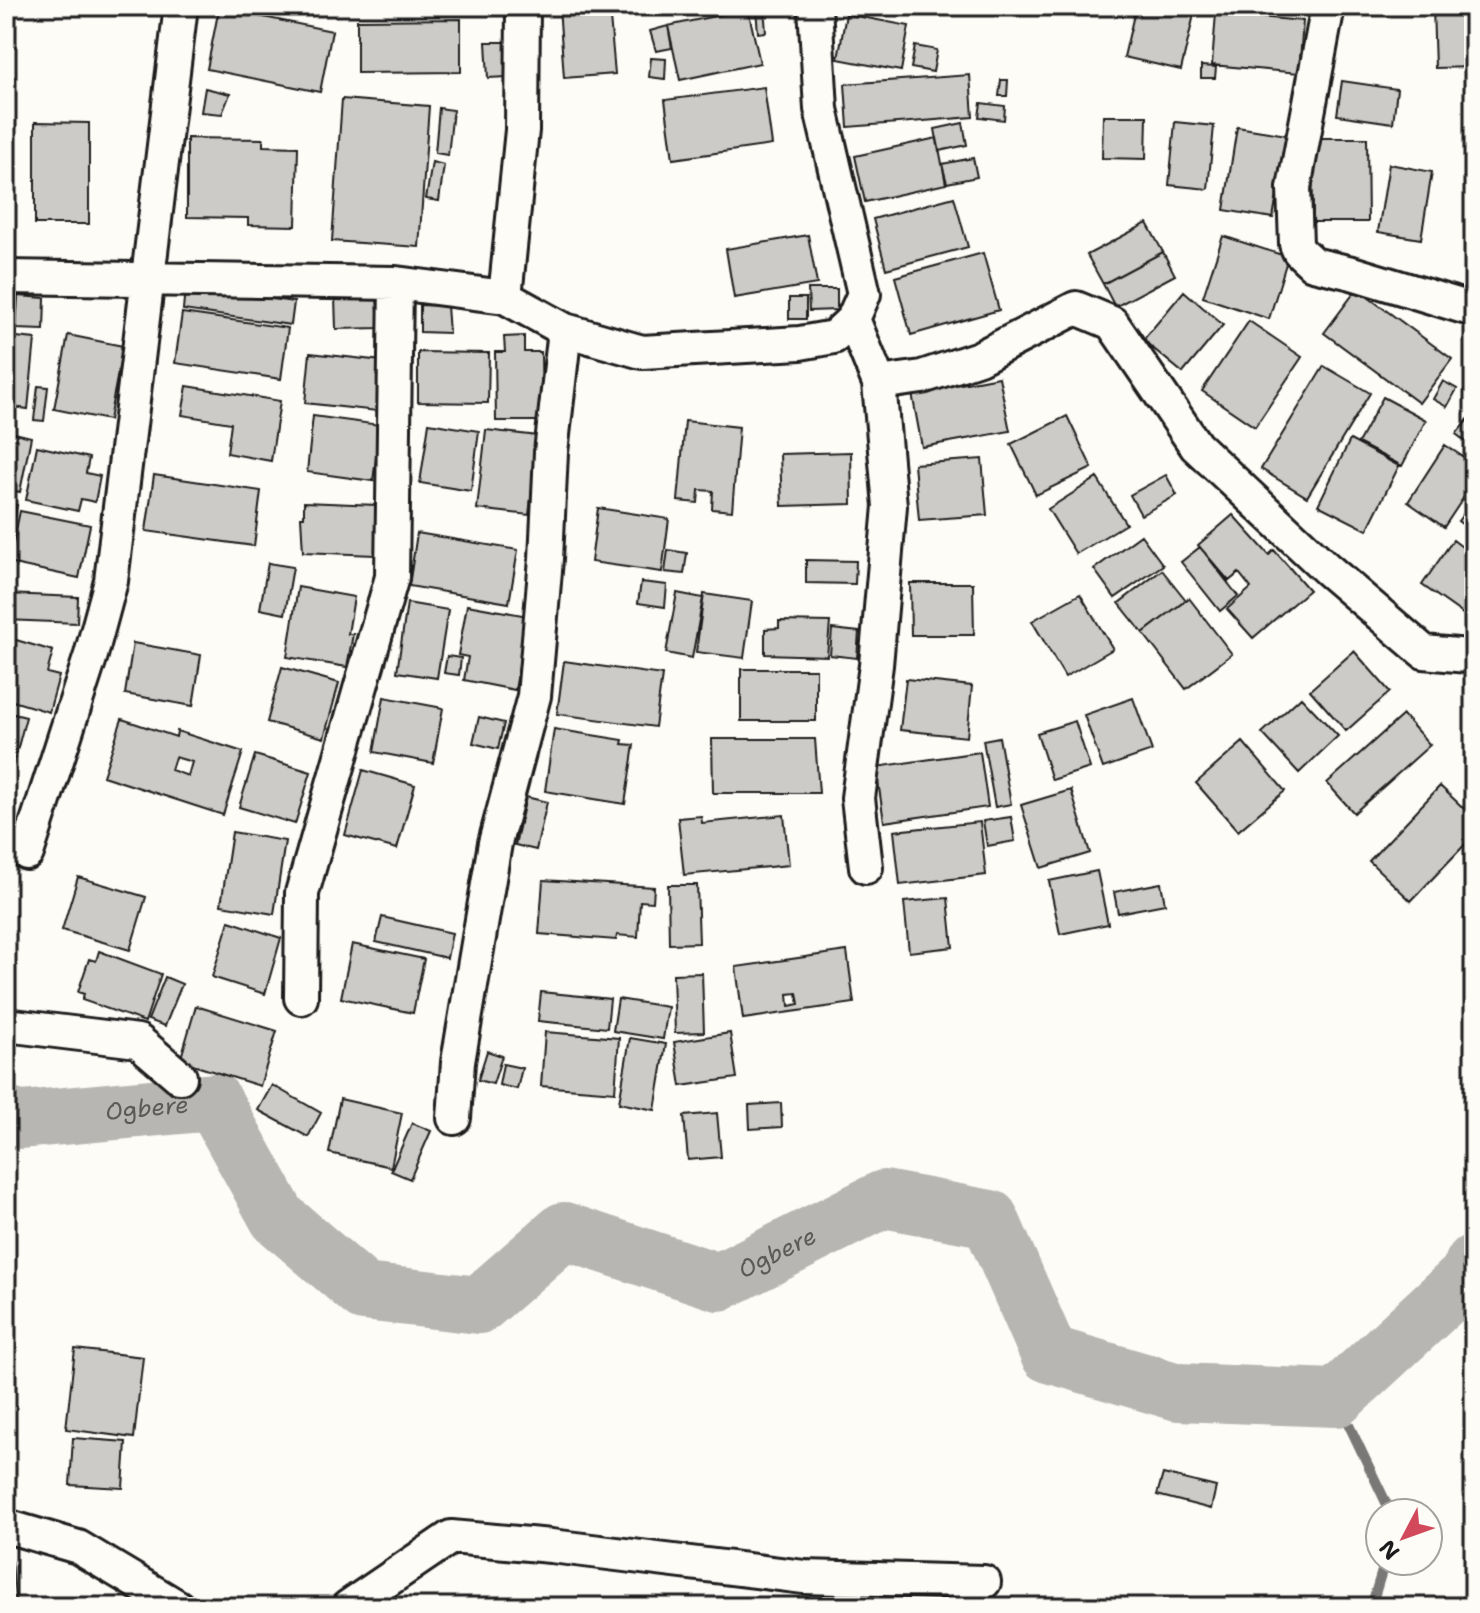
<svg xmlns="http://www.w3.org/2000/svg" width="1480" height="1613" font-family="'Shantell Sans',sans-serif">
<rect width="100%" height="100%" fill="#fdfcf7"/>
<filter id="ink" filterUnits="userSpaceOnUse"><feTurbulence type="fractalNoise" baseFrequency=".0125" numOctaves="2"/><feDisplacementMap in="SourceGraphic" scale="16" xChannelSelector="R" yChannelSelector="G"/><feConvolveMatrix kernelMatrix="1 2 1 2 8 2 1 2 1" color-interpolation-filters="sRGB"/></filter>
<g filter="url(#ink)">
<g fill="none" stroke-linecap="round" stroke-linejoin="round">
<path stroke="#797876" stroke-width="10" d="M1336,1398L1391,1513
M1371,1607L1385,1561"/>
<path stroke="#b7b6b2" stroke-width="58" id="s1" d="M6,1116L21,1120L214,1102L278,1218L364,1292L479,1305L564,1231L719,1282L884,1199L990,1219L1049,1354L1178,1392L1336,1398L1467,1277L1474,1263"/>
</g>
<path fill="#cccbc8" stroke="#1c1c1c" stroke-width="2" fill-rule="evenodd" d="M285,6H319L317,14Z
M559,6H609L615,74L564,78Z
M1136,6H1196L1181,70L1124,57Z
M1474,6V67L1435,68L1433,7Z
M764,7L766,32L758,33L756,8Z
M219,8L332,31L320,92L207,69Z
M748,9L760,63L680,80L668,26Z
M1216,13L1303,21L1299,73L1212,65Z
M846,14L909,26L901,71L838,59Z
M461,19V72L357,73V20Z
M668,26L672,48L656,51L650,31Z
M486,42H506L507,77L488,78Z
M915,46L937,50L933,72L911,68Z
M651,58L666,59L665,79L649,77Z
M1201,66L1216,67L1215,78H1201Z
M970,75L973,117L848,127L845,84Z
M1001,80H1008L1007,96H999Z
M1342,81L1397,89L1393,123L1337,115Z
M764,87L772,145L673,159L665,100Z
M205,88L230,94L222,114L201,112Z
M342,99L429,106L419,247L332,241Z
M981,103L1005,106L1004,120L979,117Z
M439,108L453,110L448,155L435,153Z
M1103,116H1147L1146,159L1102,158Z
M35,122L89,123V224H35Z
M1175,122L1214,126L1208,189L1169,185Z
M963,123L967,145L939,151L935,129Z
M1237,127L1287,135L1273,218L1224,210Z
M187,138L263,139V146L298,147L296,226L248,225V218L187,217Z
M937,138L946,184L865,202L855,156Z
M1312,138H1367L1368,222H1313Z
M973,158L977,177L947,183L942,164Z
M432,162L444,165L439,201L426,199Z
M1389,164L1432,172L1421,239L1378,232Z
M954,197L968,247L886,269L873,219Z
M1147,223L1163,252L1103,284L1087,255Z
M808,235L817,284L734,298L726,249Z
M1223,236L1288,257L1269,319L1203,297Z
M1163,252L1175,275L1115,307L1103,284Z
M983,253L999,310L911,335L895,277Z
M185,287L294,302L291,325L183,310Z
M808,289H837V310L809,311Z
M1357,289L1452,359L1419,403L1324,333Z
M1184,291L1223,325L1183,373L1143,340Z
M18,296L45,298L44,330L16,329Z
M377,296L379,328L336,329L335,297Z
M789,298H806V319H789Z
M420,305L447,306L449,333L420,332Z
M182,313L288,328L281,379L175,363Z
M1249,321L1302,357L1255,427L1202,391Z
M68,335L123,346L109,420L54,409Z
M6,336L35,339L28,409L6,406Z
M524,336V352H541L542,421H496L495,352H505L504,337Z
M418,352L489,353L488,403L418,402Z
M310,353L382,361L377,411L305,403Z
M1324,366L1370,393L1307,497L1261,469Z
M999,377L1010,431L922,447L912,393Z
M1443,381L1457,389L1447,407L1433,399Z
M38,386L48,387L44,421L34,420Z
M187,386L280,401L271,461L227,453L231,423L182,415Z
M1383,397L1426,420L1402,466L1358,443Z
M1474,412V448L1456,434Z
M313,416L380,425L373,481L307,472Z
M1067,416L1092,468L1036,495L1011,444Z
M685,421L739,427L732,511L712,509L713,491L699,490L698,503L678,501Z
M429,423L479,431L471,491L420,483Z
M486,430L538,436L529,515L477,509Z
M6,431L31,437L20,492L6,489Z
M1350,440L1399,466L1367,530L1318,505Z
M1445,445L1474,464V482L1444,527L1408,502Z
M37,446L89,458L86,473L100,476L95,502L81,499L78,511L26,500Z
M851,452L852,504L782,506L780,454Z
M982,459L987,515L919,520L914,464Z
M154,475L261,491L254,546L146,531Z
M1166,475L1177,495L1141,515L1130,495Z
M1097,478L1126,524L1076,554L1048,509Z
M1474,500V533L1458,521Z
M304,502L377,505L375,555L303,552L301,517H304Z
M6,503L17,505L6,557Z
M598,508L669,519L662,572L591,562Z
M20,511L90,525L79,578L9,563Z
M1233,515L1269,555L1274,550L1309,590L1253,638L1227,609L1251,588L1239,573L1229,581L1198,545Z
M417,533L518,550L509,603L409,586Z
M1141,535L1163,565L1115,598L1094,569Z
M1453,540L1474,556V613L1470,619L1422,585Z
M1200,547L1238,596L1220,611L1181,562Z
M668,550L687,553L684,574L665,572Z
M806,560L856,561L855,584L806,583Z
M268,563L293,567L285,614L260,609Z
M1162,570L1186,600L1143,633L1119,603Z
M641,582L667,585L665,607L638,603Z
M910,583H973L974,635H911Z
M298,587L354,597L348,634H353L347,667L287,657Z
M677,593L703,598L692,658L666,653Z
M6,594L78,597L77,623L6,620Z
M704,594L752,601L744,658L696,652Z
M1080,594L1113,649L1065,677L1032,621Z
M1189,598L1232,654L1186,689L1143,633Z
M407,603L448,610L437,678L397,672Z
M467,605L528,616L515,690L464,680L468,657L458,655Z
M779,621L830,622L827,656L765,654V629L779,628Z
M832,629L859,632L857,658L830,655Z
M6,637L53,651L47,673L59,676L49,712L6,699Z
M133,643L201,655L193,706L125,694Z
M1354,651L1390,692L1346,731L1310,690Z
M447,656L461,658L459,675L444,673Z
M564,661L662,675L655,727L557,714Z
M282,667L339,683L324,738L267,722Z
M741,669H816V721H741Z
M906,679L972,686L967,737L900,730Z
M384,697L443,708L433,763L374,752Z
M1301,697L1338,736L1299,773L1262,733Z
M1133,698L1152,751L1103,768L1084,715Z
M6,712L26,717L12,770L6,768Z
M1403,715L1430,745L1354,813L1327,783Z
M479,717L504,723L498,749L473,743Z
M122,719L176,737L177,731L243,752L223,815L103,776ZM175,757L192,762L188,776L171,770Z
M1075,721L1090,768L1052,780L1037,733Z
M554,729L623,740L622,744L634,745L625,804L545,791Z
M999,737L1011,804L995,807L983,740Z
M712,739H815L819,793H713Z
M1243,742L1285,791L1238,831L1196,783Z
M980,752L988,807L884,822L876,767Z
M255,755L311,772L295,824L239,807Z
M363,770L415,785L397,849L345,835Z
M1440,786L1474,818V835L1411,901L1369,861Z
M1071,790L1090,853L1041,868L1021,805Z
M526,797L547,802L536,850L515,845Z
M784,815L789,865L684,875L678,818L701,816L702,823Z
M1011,817L1015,841L987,846L983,821Z
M980,822L986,875L900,885L894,831Z
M232,832L285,841L274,914L221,905Z
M1097,871L1108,924L1060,934L1049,881Z
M78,877L146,897L130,950L62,930Z
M543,880L654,887L653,902L640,901L638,937L617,935L616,940L539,934Z
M1161,883L1165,904L1118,913L1114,892Z
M668,885H697L699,943L669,944Z
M948,898L953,947L909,952L904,902Z
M382,917L452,933L447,958L376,942Z
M229,921L281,938L265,994L212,977Z
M352,944L424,959L413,1013L341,998Z
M99,951L161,974L145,1022L82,1000L84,994L78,992L89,959L96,961Z
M847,951L854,1003L743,1019L736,967ZM797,993L799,1004L789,1006L788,994Z
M702,973L704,1032L675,1033L673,974Z
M165,977L182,984L165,1026L148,1020Z
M541,992L610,999L607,1028L538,1021Z
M618,999L668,1007L663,1039L613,1031Z
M196,1006L277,1031L260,1086L180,1061Z
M545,1032L619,1038L615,1092L541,1086Z
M730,1033L737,1078L681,1086L674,1042Z
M630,1038L666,1044L655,1110L619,1103Z
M487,1051L502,1056L493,1084L478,1080Z
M503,1064L522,1068L517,1089L499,1085Z
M272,1085L321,1113L308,1137L258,1110Z
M340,1099L402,1113L391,1167L329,1153Z
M781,1103L782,1127L750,1129L749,1105Z
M717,1113L721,1157L688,1160L684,1116Z
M412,1123L431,1131L410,1179L391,1171Z
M75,1349L143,1357L134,1438L66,1429Z
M73,1438L126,1442L123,1488L70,1485Z
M1163,1474L1216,1487L1211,1509L1157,1495Z
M6,1562H12L16,1607H6Z"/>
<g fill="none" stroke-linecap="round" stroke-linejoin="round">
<defs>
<path id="minor" d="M1328,6L1294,188L1296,244L1299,251L1313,264L1352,273L1474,310
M6,277L396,283L505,297L565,330L642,352L800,343L834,337L853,319L864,294L821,109L815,6
M505,297L522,130L523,6
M853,319L879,383L890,506L876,665L858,798L866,867
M879,383L922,377L979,358L1076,308L1112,323L1196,446L1327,569L1424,652L1468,656L1474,653
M27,853L91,655L111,581L181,6
M301,998L302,893L392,577L396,283
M6,1025L138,1041L180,1077
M454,1118L458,1062L495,843L534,696L546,559L551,452L565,330
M6,1526L78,1547L178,1607
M348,1607L451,1537L551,1546L804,1577L984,1582"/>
</defs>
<use href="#minor" stroke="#1c1c1c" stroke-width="38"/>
<use href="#minor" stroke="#fdfcf7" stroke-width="32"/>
</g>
</g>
<g text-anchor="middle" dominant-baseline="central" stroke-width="6" stroke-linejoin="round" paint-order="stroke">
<g font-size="24" font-style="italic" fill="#5a5a58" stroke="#fdfcf7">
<text stroke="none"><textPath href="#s1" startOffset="142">Ogbere</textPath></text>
<text stroke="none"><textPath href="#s1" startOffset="912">Ogbere</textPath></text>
</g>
</g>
<rect width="1480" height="1613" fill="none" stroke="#fdfcf7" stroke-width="32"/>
<rect x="16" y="16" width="1448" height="1581" fill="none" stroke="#1c1c1c" stroke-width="3" filter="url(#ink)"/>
<g transform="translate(1404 1537) rotate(229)"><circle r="38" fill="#fdfcf7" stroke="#a3a29f" stroke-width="2"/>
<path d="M0-6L14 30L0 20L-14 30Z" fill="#d1495b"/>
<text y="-12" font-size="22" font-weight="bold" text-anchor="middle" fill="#1c1c1c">N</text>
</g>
</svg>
